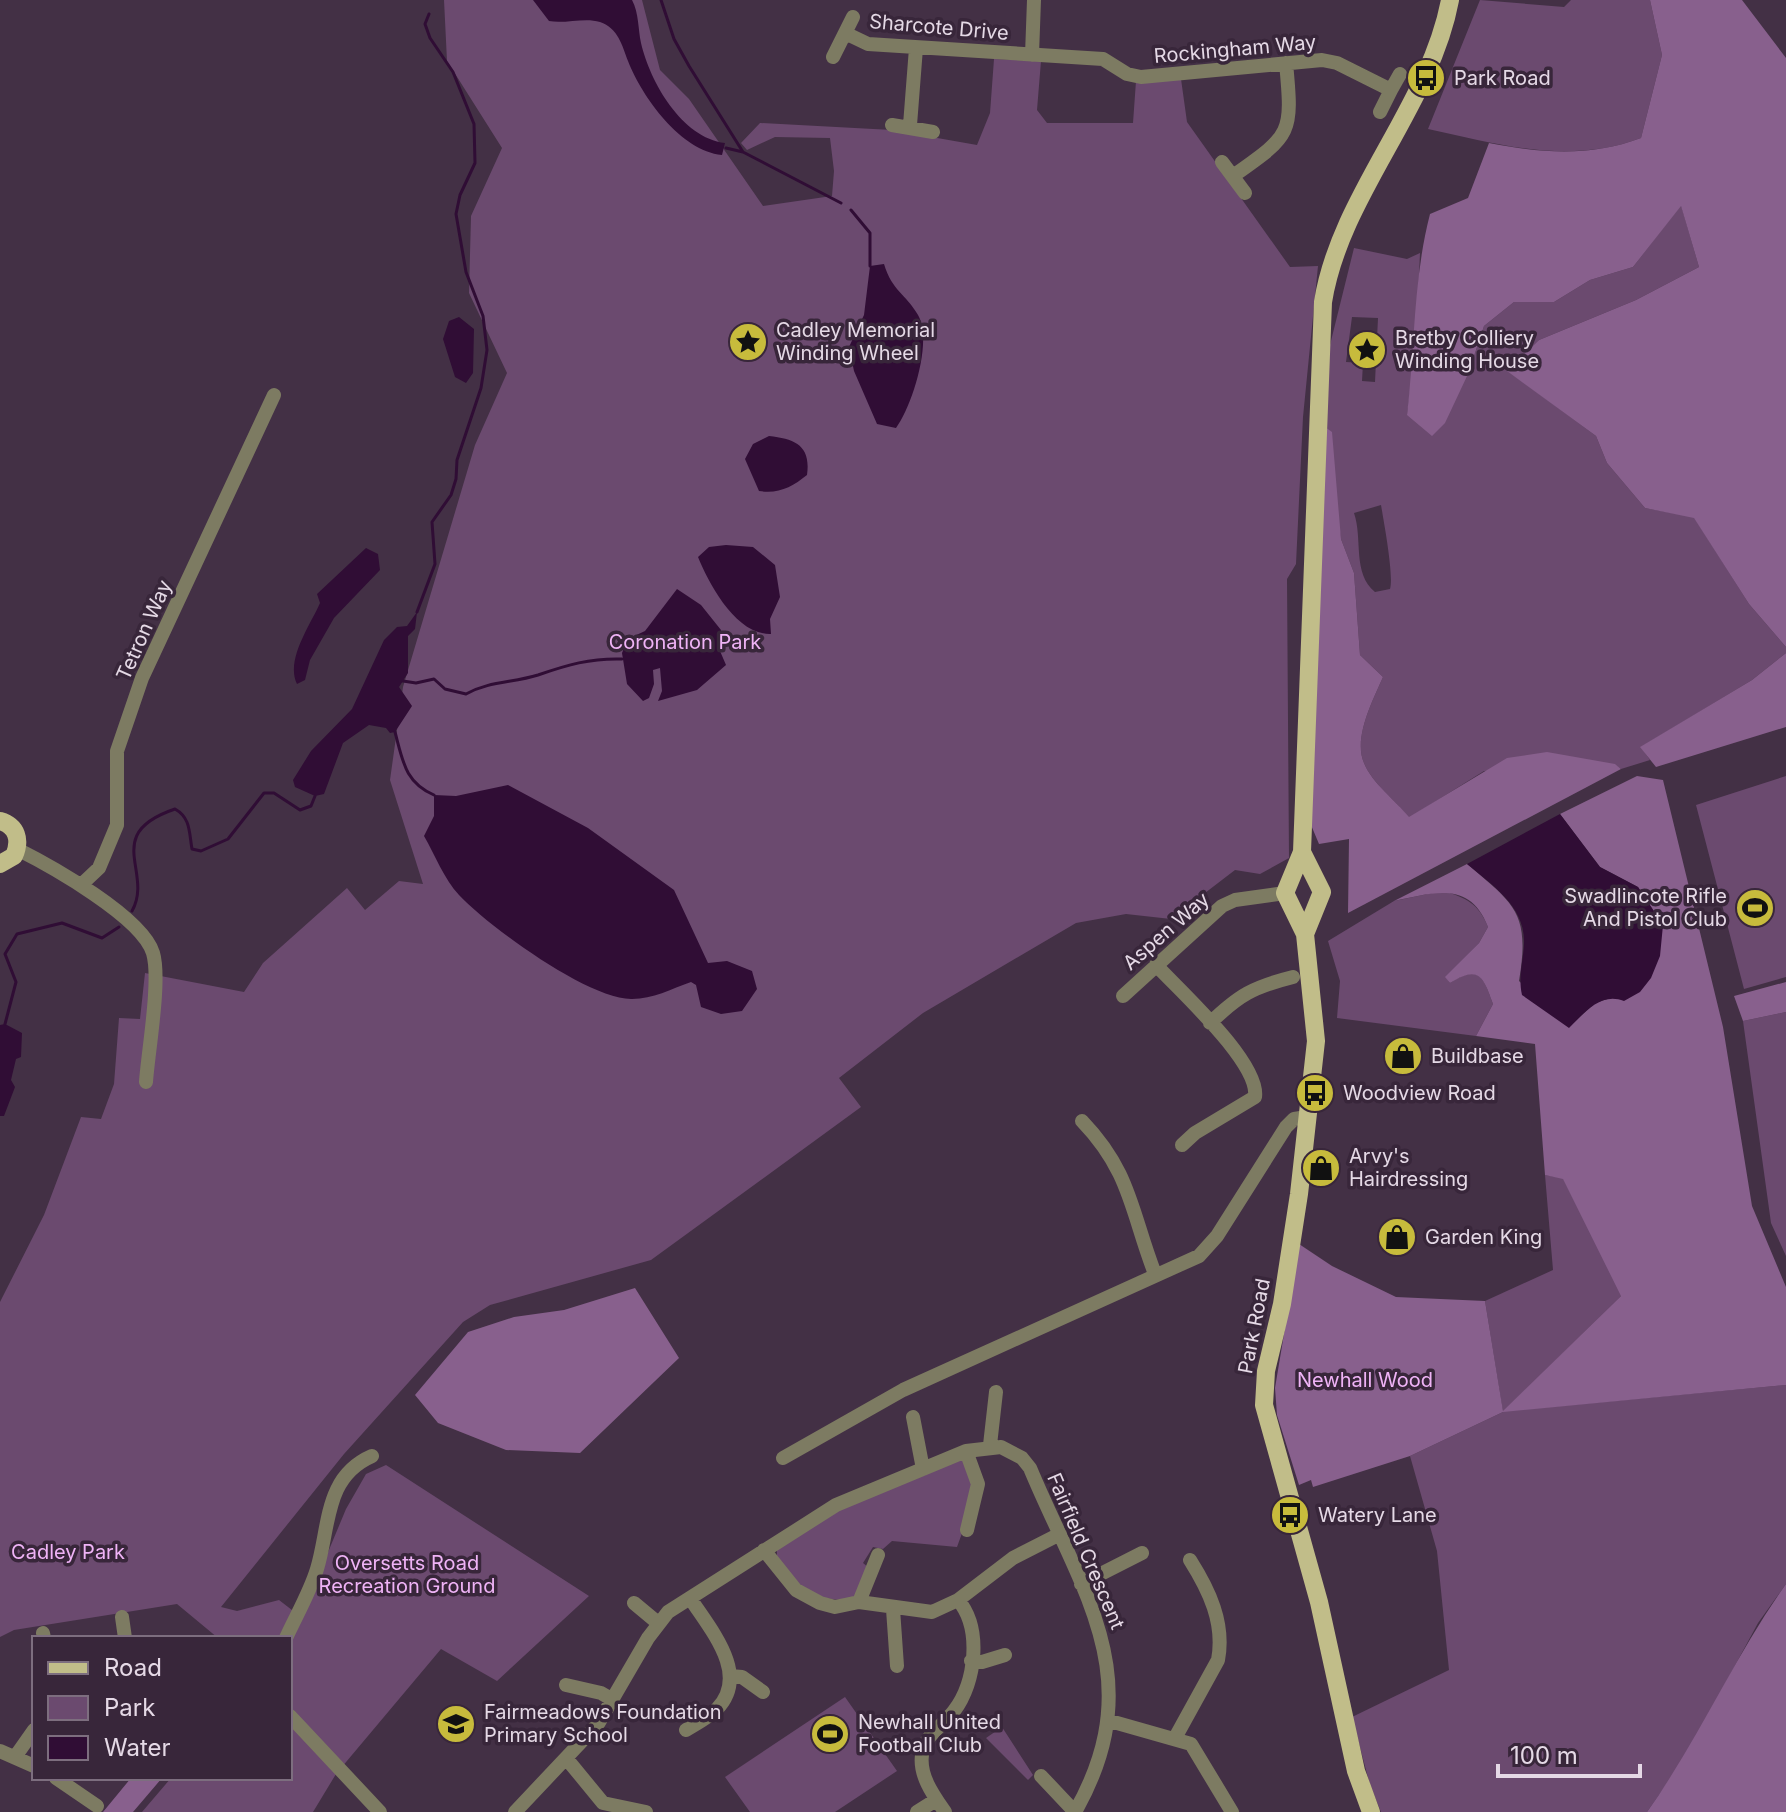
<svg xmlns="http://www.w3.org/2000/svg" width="1786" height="1812" font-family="Inter,sans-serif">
<rect width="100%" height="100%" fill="#433045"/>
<path fill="#6b4a6f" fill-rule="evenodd" d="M444,0H642L660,70L689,99L763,206L832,196L834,171L830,138L775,137L747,150L741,143L760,123L892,130L977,145L990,113L994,59L1041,61L1037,110L1047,123H1133L1136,81L1181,79L1187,122L1290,267L1318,266L1303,417L1296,564L1287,579L1289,858L1260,874L1235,870L1171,919L1126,914L1076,923L923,1013L839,1078L861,1107L651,1260L490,1305L463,1322L344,1454L221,1607L237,1611L279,1600L301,1617L346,1509L366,1474L386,1465L589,1596L497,1681L441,1649L336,1774L313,1812H142L171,1778H290V1638H218L177,1604L14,1630L0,1637V1302L44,1215L81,1117L101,1119L114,1084L119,1018L140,1019L145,973L244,992L263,963L347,888L365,910L399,881L423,884L390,780L403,687L475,445L507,373L469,293L471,216L502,148L447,61Z
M1480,0L1564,7L1571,0H1650L1662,55L1641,138C1569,165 1501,145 1428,129Z
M1681,205L1699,267L1636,300L1539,340L1508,371L1596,436L1607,463L1645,508L1694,517L1749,604L1786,647V653L1752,680L1641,747L1650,760L1621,769L1614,764L1484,771L1409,818C1396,801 1372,783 1364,763C1353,738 1373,700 1383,677L1360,655L1354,573L1341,539L1325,427L1330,345L1354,248L1407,259L1420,253L1416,345L1407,415L1468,374L1484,326L1514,302H1554L1590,280L1633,267ZM1352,317L1378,318L1375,382L1362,381L1363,363L1346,362ZM1381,505C1384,523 1394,576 1390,589L1375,592C1352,573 1363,539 1354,513Z
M1786,776V977L1744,989L1696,805Z
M1442,891C1466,897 1479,904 1488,927L1479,943L1446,977L1450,983C1479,964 1483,976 1493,1004L1476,1036L1337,1018L1340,981L1328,941L1394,901Z
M1786,1012V1256L1771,1223L1743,1021Z
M1545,1175L1563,1178L1622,1295L1504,1411L1786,1385V1584L1758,1623L1685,1758L1647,1812H1381L1370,1785L1352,1717L1449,1670L1437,1551L1410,1456L1503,1412L1485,1301L1553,1270Z
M966,1457C978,1487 968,1518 957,1547L892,1541L883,1549L873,1547L863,1563L869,1568L853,1600C812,1601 801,1589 777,1558V1547L831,1513Z
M845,1697L897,1771L835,1812H750L725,1777Z
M1002,1727L1033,1775L1028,1780L986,1738Z"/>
<path fill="#88608d" d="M1650,0H1742L1786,58V647L1749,604L1694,518L1645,508L1607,463L1596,436L1507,371L1539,340L1636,300L1699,267L1681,206L1633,267L1590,280L1554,302H1514L1484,326L1468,374L1445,423L1432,436L1407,415C1415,348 1413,279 1430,214L1468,198L1489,143C1541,153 1591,157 1641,138L1662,55Z
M1325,427L1332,432L1341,539L1354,573L1360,655L1383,677C1373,700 1353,738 1364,763C1372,783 1396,801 1409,817L1507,758L1547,752L1615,764L1621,769L1348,913L1349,839L1319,844L1311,825Z
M1786,653V727L1656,767L1640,747L1752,680Z
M1637,776L1663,780L1723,1027L1752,1206L1786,1287V1385L1503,1412L1410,1456L1313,1487L1311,1480L1299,1485L1277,1415L1275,1388L1299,1244L1332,1266L1396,1297L1485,1301L1503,1411L1621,1296L1563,1179L1545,1175L1535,1044L1476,1036L1493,1004C1483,976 1479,965 1450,983L1445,977L1479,943L1488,927C1470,880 1433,893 1394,901L1467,864C1516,905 1530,914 1519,981L1569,1027L1595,1003L1614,997L1663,925L1638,887L1600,867L1560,814Z
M1786,982V1012L1743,1021L1734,996Z
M635,1288L679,1358L580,1453L506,1450L438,1423L415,1395L468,1332L514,1317L564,1310Z
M1786,1584V1812H1647C1699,1739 1734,1657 1786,1584Z
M131,1778H162L133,1812H103Z"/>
<path fill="#300d35" d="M533,0H632C639,13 638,29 641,43C650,82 682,138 725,143L722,155C681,151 642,97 628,61C622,45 618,28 600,22C585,17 565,24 549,21Z
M884,264C892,291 906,294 918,315C933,341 912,406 896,428L877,424L854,371L849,347L864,315L870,266Z
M459,317L474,329L473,373L466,383L455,377L443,339L449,321Z
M769,436C796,439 811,446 807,475C792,487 779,494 759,491L745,459L753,444Z
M726,545L753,547L775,565L780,597L770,619L771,634C736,635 709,584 698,557L709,547Z
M366,548L378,554L380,570L334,618L310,660L305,680L297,684C285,660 311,624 320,603L317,594Z
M677,589L701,605L721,630L720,651L726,665L697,690L658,701L662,691L660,668L653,670L654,684L649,698L643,701L627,684L622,653L628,639L645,631Z
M417,612L415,629L408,636V673L399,687L412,706L395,732L390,733L386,728L369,725L343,743L324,794L315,796L295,787L293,780L311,751L352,709L384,640L397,627L407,626Z
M508,785L588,828L674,890L708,963L727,961L752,971L757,989L742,1011L721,1014L701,1007L696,985L691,982C671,989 653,999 632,999C589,1000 488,926 459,895C444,879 435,855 424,836L434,816V795L456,796Z
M1560,814L1600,867L1638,887L1663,925L1660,956L1651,978L1640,992L1624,1001C1601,992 1585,1012 1569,1028L1522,995C1518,977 1523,962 1524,944C1526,907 1492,885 1467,864Z
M5,1024L22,1033L21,1057L16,1059L11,1080L15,1087L4,1116H0V1025Z"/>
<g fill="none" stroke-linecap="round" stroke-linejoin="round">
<path stroke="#300d35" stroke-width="3" d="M661,0L674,39L689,66L743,152L841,203
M726,148L743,152
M851,210L870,233V266
M417,612L435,564L432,522L451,495L456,479L457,460L481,388L487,350L483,316L466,272L456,214L460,195L475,163L474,124L453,72L430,38L425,24L429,14
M403,681L416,683L434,679L445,689L466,694C489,681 513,683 538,675C567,665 590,658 622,659
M395,732C403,762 405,782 434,795
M132,911C154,872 101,834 175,809C191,818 189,833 192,849L201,851L228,839L264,793H274L300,810L311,806L315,796
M5,1024L16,982L5,954L17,934L62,923L102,938L119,927"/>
<path stroke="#7d7b62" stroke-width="14" d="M853,17L845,33L868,44L1103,59L1127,74L1141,77L1322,60L1337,63L1391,90L1380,112
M1032,55L1034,0
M833,57L845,33
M1391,90L1400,74
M892,125L933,132
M910,125L916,48
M1222,162L1245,193
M1233,176C1291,135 1293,135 1286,63
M17,849C51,866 142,917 153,953C161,980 148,1052 146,1082
M81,885L99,868L117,825V751L142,678L274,395
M1156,965C1180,991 1260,1063 1255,1097L1195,1133L1182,1145
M1123,996L1222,906L1235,900L1285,893
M1210,1023C1239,995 1253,987 1293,977
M1082,1121C1131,1172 1131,1212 1155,1274
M913,1417L923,1469
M990,1445L996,1392
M966,1451L978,1484L967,1530
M783,1458L903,1390L1199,1256L1217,1236L1286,1127L1294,1119L1307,1117
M764,1550L796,1590L820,1603L835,1607L859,1602L932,1612L958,1600L1013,1558L1058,1535
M1081,1584L1142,1553
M859,1602L878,1555
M634,1603L658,1623
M893,1609L897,1666
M122,1617L125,1638
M43,1633L44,1638
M286,1638C296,1616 310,1592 317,1569C330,1526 324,1477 372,1456
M971,1661L982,1662L1005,1655
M730,1676L742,1677L763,1692
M566,1685L601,1693L613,1700
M290,1716L380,1812
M1110,1721L1191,1744L1232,1812
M686,1730C696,1724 709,1717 717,1709C751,1674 709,1628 690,1598
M1175,1738L1218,1660C1225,1623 1209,1590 1190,1560
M0,1751L34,1766
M15,1757L34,1730
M566,1758L603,1803L646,1812
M1041,1776L1075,1812
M56,1778L97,1806
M515,1812L598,1724L648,1638L668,1612L836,1505L966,1451L1001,1447L1022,1458L1030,1468C1082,1593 1151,1678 1075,1812
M917,1812L936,1800
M945,1812C934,1796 919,1776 922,1755C924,1735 943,1726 954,1711C976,1682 982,1628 958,1600"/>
<path stroke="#c1bd89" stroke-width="18" d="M0,821C17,826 21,840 14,856L0,864
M1302,852L1285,893L1305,934L1316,1041L1299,1194L1282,1304L1266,1371L1264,1405L1319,1602L1356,1771L1371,1812
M1305,934L1322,892L1302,852L1323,302C1340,195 1430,107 1450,0"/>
</g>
<defs>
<symbol id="bus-disc" viewBox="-11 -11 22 22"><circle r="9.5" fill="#c7bb3c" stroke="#38263a"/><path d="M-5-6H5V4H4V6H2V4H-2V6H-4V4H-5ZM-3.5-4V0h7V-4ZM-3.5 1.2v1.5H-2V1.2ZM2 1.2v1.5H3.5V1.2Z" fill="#111"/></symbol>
<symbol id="sight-disc" viewBox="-11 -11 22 22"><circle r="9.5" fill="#c7bb3c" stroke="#38263a"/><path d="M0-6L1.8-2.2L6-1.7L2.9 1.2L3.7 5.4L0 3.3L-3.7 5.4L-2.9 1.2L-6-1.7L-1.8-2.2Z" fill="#111"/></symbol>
<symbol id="stadium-disc" viewBox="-11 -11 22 22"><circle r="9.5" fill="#c7bb3c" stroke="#38263a"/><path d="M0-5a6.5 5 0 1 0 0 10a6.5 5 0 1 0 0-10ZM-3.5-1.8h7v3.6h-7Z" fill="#111"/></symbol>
<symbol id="shop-disc" viewBox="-11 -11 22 22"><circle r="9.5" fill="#c7bb3c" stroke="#38263a"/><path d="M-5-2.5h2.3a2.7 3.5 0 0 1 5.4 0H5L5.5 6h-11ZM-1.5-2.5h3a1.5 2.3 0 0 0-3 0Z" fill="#111"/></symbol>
<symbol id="school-disc" viewBox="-11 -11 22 22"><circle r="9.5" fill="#c7bb3c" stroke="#38263a"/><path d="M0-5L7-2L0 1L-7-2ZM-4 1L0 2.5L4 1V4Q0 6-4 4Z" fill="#111"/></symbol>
</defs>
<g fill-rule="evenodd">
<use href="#bus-disc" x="1404" y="56" width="44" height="44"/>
<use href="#sight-disc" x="726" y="320" width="44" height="44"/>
<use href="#sight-disc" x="1345" y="328" width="44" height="44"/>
<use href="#stadium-disc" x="1733" y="886" width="44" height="44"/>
<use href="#shop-disc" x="1381" y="1034" width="44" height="44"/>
<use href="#bus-disc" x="1293" y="1071" width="44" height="44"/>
<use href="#shop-disc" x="1299" y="1146" width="44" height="44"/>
<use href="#shop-disc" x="1375" y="1215" width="44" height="44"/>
<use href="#bus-disc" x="1268" y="1493" width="44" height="44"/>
<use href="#school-disc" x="434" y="1702" width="44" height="44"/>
<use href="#stadium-disc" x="808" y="1712" width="44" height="44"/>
</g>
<g text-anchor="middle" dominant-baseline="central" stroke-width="7" stroke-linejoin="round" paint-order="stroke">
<g font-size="20" fill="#e5d9e6" stroke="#38263a">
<text transform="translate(939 27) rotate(5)">Sharcote Drive</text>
<text transform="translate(1235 49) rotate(-5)">Rockingham Way</text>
<text transform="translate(144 630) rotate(-66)">Tetron Way</text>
<text transform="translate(1166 931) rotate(-41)">Aspen Way</text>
<text transform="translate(1254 1326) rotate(-79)">Park Road</text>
<text transform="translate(1086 1551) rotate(67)">Fairfield Crescent</text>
</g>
<g font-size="20" fill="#e5d9e6" stroke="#38263a" text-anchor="start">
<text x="1454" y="78">Park Road</text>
<text x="776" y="330">Cadley Memorial<tspan x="776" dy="23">Winding Wheel</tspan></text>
<text x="1395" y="338">Bretby Colliery<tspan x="1395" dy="23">Winding House</tspan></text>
<text x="1727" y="896" text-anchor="end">Swadlincote Rifle<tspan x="1727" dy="23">And Pistol Club</tspan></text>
<text x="1431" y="1056">Buildbase</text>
<text x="1343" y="1093">Woodview Road</text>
<text x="1349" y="1156">Arvy's<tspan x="1349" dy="23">Hairdressing</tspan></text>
<text x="1425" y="1237">Garden King</text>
<text x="1318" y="1515">Watery Lane</text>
<text x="484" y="1712">Fairmeadows Foundation<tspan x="484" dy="23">Primary School</tspan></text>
<text x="858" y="1722">Newhall United<tspan x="858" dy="23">Football Club</tspan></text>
</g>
<g font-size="20" fill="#efb3f6" stroke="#38263a">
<text x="685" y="642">Coronation Park</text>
<text x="1365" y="1380">Newhall Wood</text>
<text x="68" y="1552">Cadley Park</text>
<text x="407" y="1563">Oversetts Road<tspan x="407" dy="23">Recreation Ground</tspan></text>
</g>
</g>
<rect x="32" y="1636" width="260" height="144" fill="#38263a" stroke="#7d6e7f" stroke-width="2"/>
<rect x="48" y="1662" width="40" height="12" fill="#c1bd89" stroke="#7d6e7f" stroke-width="2"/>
<text x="104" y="1676" font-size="24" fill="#e5d9e6">Road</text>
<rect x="48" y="1696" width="40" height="24" fill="#6b4a6f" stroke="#7d6e7f" stroke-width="2"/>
<text x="104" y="1716" font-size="24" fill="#e5d9e6">Park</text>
<rect x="48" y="1736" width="40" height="24" fill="#300d35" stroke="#7d6e7f" stroke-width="2"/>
<text x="104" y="1756" font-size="24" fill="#e5d9e6">Water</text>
<path d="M1498 1764v12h142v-12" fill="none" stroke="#e5d9e6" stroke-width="4"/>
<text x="1510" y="1764" font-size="24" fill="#e5d9e6" stroke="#38263a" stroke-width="6" paint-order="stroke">100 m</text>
</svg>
